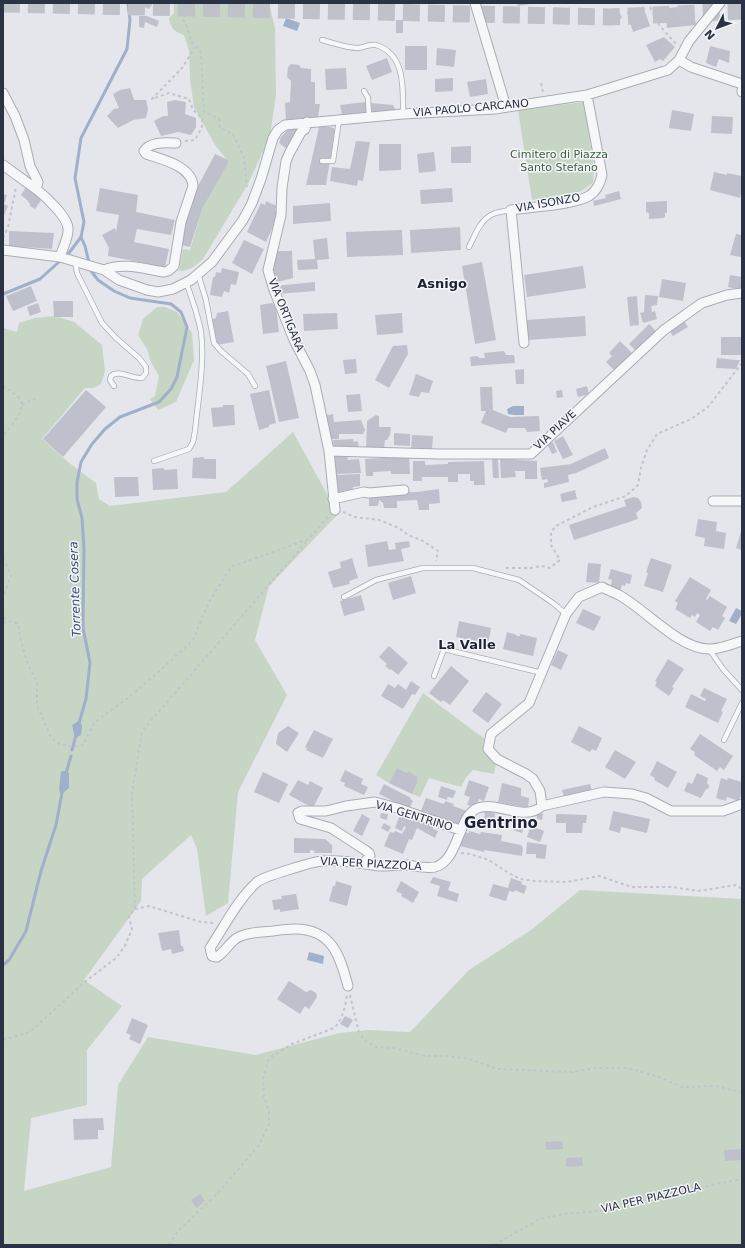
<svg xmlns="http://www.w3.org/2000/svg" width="745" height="1248" font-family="'DejaVu Sans',sans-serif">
<rect width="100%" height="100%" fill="#e4e6eb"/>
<path fill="#c7d5c5" d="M174,3H269L275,28L276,95L270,136L248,184L203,259C195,266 190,271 179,271L183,249L190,250L203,207L227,160L215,145L194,107L190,79L189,51L184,35C175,32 170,28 169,18L174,13Z
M584,102L594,169L593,183L581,191L573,194L532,200L518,110Z
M157,307H165L177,312L192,333L194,360L176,402L158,410L150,399L155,396L159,376L151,362L147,349L138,335L143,319Z
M55,316L74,322L102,345L105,371L101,384L94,388H85L42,439L68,462L96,483L99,499L110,506L226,492L293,432L338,514L269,586L255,640L287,695L238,792L228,903L206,916L197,849L191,835L142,879L141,901L84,980L122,1006L87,1050V1105L31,1118L24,1191L111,1167L118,1085L148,1037L256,1055L339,1033L368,1030L410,1032L469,970L531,930L580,890L742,899V1245H3V328L17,332L19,323L35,318Z
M423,693L489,742L497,759L494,774L473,770L467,776L461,787L429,778L420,797L412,794L418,781L417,780L418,777L408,771L407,773L397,768L389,783L376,775Z"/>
<path fill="#a0b0ca" d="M286,18L300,23L297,31L283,26Z
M513,406H524V415H514L508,414L507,409Z
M736,608L742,611V614L736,624L729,621Z
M80,720L82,726L81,735L75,738L72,725Z
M61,771H66L69,773V788L61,795L59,790Z
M309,952L324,956L323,964L307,960Z"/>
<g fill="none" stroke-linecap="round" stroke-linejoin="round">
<path stroke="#a0b0ca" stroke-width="3" d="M3,294L40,279L69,253L81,237L84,222L75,178L81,138L127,49L130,20L128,3
M79,723L86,699L90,663L83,628L84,548L82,518L77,499V482L81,462L92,444L105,429L120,417L159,402L171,389L177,377L187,327L181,312L171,304L130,298L114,291L98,280L91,271L85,246L81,237
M72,750L76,735
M66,773L71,756
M3,965L9,960L26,931L41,871L56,825L62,793"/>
</g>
<path fill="#bec1cb" d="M136,3H153L149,9Z
M517,3H530V4L518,6Z
M689,6L690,14H694L696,25L667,28L666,16L669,15V8Z
M618,9L622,18L612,23L608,14Z
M637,9L638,12L644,9L650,26L633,32L627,12Z
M139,16H147L159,21L157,27L145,22L144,28L139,27Z
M396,20H403V33H396Z
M664,37L675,47L663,61L660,59L655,62L646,45Z
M405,46H427V70H405Z
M710,46L730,51L729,63L719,59L716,67L706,63Z
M437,48L456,50L454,67L436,65Z
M387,58L392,72L372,80L366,66Z
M291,64L299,65L301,68L311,69V82H315V104H320L318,118L286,121L285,103L290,102L291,81L287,77L288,67Z
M346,68L347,89L326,90L325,69Z
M453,78V91L435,92V79Z
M486,79L488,94L470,97L467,82Z
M130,88L134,100H146L148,109L146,118L133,120L118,128L107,116L114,109L119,108L113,94L120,90Z
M175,100L186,102L185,114L196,118V127L191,135L178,132L161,136L154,121L163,116H168L167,102Z
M366,102L367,112L342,115L340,105Z
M371,103L393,105L397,113L372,112Z
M672,110L694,114L691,131L669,128Z
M712,116L733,117L732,134L711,133Z
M292,125L299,131L287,149L279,143L281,137Z
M319,127H330L334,128L335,131L326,185H306Z
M356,141L370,142L363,181L358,180L357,186L330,181L332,167L350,169Z
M379,144H401V170L379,171Z
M471,146V163H451V147Z
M434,152L436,171L419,173L417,154Z
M215,154L228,160L227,165L203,207L190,247L177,244L190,201Z
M714,172L727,175V173L742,176V188L740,198L710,190Z
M26,187L42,199L35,209L30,206V204L27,200L21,195Z
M100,188L138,195L136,212L175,220L171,235L137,229L134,242L169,249L165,267L108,256L109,248L102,235L115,228L116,232L119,215L96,211Z
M452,188L453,202L421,204L420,190Z
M619,191L621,199L594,206L593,201L606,198L605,195Z
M3,194L7,195L4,204L8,206L3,218Z
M266,201L277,206L275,210L279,213L266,242L247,232L261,203L265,205Z
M667,201V213H665V216L664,218L649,219V213L646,212V202Z
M330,203L331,221L293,224V206Z
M460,227L461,250L411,253L410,230Z
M402,230L403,255L347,257L346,232Z
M9,231L54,233L52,249L9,246Z
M736,234L742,235V254L741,257L730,255Z
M327,238L329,259L317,260L318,269L298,270L297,260L315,259L313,240Z
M244,240L264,249L252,274L232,263Z
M274,251H292L293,278L274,283L272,265Z
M482,262L496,340L475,344L462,266Z
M583,266L586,288L527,297L524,275Z
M222,268L239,272L236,285L231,284L229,293L224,291L222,297L210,295L213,277H215L216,272L221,273Z
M730,275L742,277V290L728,287Z
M662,279L686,283L683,301L659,297Z
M315,282V291L277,294L275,286Z
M31,286L37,301L13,311L6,296Z
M645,295L658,296L657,305L651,306L652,312L655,311L657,319L643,323L640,313L644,312Z
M637,296L639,325L630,326L627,297Z
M53,301H73V317H54Z
M38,303L41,312L30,316L27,307Z
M272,303L276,307L279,332L263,334L260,305Z
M228,311L234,342L216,345L210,320L216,318L217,313Z
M337,313L338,329L304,331L303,314Z
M402,313L403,333L377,335L375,315Z
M585,316L586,336L528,340L526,320Z
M684,321L688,327L673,336L669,330Z
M649,324L657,332L637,352L629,344Z
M721,337H742V355H721Z
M620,341L633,354L615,371L606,362L612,356L609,353Z
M407,345L408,354L389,388L375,380L393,346Z
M504,351L506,355H514L515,363L471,366L470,357L477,356L479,358H485L484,353Z
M717,358L736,360H740L736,369L716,368Z
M356,359L357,373L345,374L343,360Z
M286,361L299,418L279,422L266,366Z
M524,369V384H516L515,370Z
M416,374L433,381L429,393L421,392L419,397L409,395Z
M587,386L589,394L578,397L576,389Z
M480,387H492L493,410L510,417L539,416L540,431L527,432L525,428H508L506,433L481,423L486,411H481Z
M86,390L106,407L63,457L43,439Z
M269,390L276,423L269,425V427L259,430L250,394Z
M562,390L563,397L557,398L556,391Z
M360,394L362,411L348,412L346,395Z
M223,405H234L235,425L213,427L211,408L223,407Z
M333,414L334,422L361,420L365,430L363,434H339V439H329L324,416Z
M376,415L379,416V427H391L390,435L387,440H385L384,449H366L367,421Z
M394,433L410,434V446L394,445Z
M412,435L433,436L432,449L411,448Z
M563,436L573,455L563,459L554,441Z
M353,439L354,442L358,441L359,450L334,451L333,440Z
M553,442L557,452L552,454L547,444Z
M605,448L609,458L576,473L568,475L569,482L544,488V483L548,482L547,479L542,480L540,468L571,464Z
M347,453L348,460L359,459L361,473L335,474L334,454Z
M409,455L410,474H391V471L373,472V476H366L365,459L383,458V456Z
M204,457V459H216V479L192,478L193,458Z
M515,458L516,460L537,461V479H525V471H515L516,477L501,478L500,459Z
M492,459H498L499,478H493Z
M413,461H425V465L448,464V462L484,461L485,485H474V481H470V474H458V482H448V477H422V481H413Z
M164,468V470L177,469L178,489L153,490L152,469Z
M360,474V486L353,487V492L335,494L334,475Z
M114,477H138L139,496L115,497Z
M439,489L440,503L429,504V510H419L417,500L397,501V508H384L383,503L379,500L378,506H369V493L417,492Z
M575,490L577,499L562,502L560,494Z
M633,497L638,498L641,502L642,508L636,513L638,519L574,540L569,525L626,506L624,500Z
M698,519L717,522L716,531L726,533L724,549L704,546L705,538L695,536Z
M742,528V550L736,548Z
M387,541L389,550L396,549L395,543L409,541L410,547L401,549L404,561L368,567L365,545Z
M352,558L358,578L349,581L350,584L333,588L328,572L341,568L340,562Z
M651,558L672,565L663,592L644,586L648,573L646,572Z
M588,563L601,564L599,583L586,582Z
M611,569L632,575L630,584L626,583L625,586L622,585L620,591L610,588L612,580L608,579Z
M411,576L416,593L393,600L388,583Z
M690,577L711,590L706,599L707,600L710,596L727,607L722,616L725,618L718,630L713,627L710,631L696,622L700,615L697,613L695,617L692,615L690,618L675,609L678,603L675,601Z
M361,595L365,610L344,616L340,601Z
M583,609L601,617L594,631L576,623Z
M459,621L491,628L488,644L456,637Z
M507,632L517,635L516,636H520V634L537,638L533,656L503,649Z
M389,646L408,663L398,675L391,669L390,670L385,666L387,664L379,657Z
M558,650L568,655L561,670L551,665Z
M668,659L684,669L672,687L674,688L669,696L655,686L657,682L655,681Z
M451,666L469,681L450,705L443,700L441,702L429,693Z
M411,681L420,687L415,695L412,694L403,709L381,696L388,684L395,688L398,684L406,690Z
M704,688L727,699L721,711L723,712L718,723L685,707L691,694L705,701L706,699L700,696Z
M486,692L502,704L488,723L472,711Z
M288,726L299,733L287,752L276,744L278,733Z
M579,726L602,738L596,751L592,749L590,752L571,742Z
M314,730L333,739L323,758L306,750L307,748L305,747Z
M700,734L733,756L724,770L720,767L717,771L694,755L695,752L690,749Z
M615,750L636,762L625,779L605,767Z
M657,761L677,772L668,788L654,780L655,778L650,775Z
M397,768L407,773L408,771L418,777L417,780L418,781L412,794L389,783Z
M345,770L363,779L361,784L368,787L364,795L344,786L345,783L340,781Z
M263,772L288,784L279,803L254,792Z
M697,773L708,778L707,783L709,785V788L706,789L701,798L684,791L688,782L692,784Z
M721,778L727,780L728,778L742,782V794H741L739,801L727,797L726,801L716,798Z
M298,780L308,785L310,781L323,788L313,808L289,795Z
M469,780L489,787L484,801L479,799L476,806L467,805L470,797L464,795Z
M502,783L521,788V796L529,798L528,808L498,802Z
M384,784L411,798L410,799L413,801L409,809L379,794Z
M590,784L592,791L564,798L562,790Z
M441,786L456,791L453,798L448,797L447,800L438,797Z
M426,798L444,804L445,801L454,804L453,806L467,811L460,827L427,816L428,812L421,811Z
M613,811L650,819L647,833L621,827L620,833L609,830Z
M401,812L434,825L433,829L438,831L435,838L417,828L412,840L409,839L403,854L384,846L390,832L394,833L395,831L402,834L406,827L404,826L402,831L395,828Z
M485,812L495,813L494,822L484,821Z
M381,813L388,814L387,820L380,818Z
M537,813L543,814L542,820L537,819Z
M362,814L370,819L362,836L353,831Z
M556,814L587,815L586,823H583L582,833H566V823H556Z
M516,821L525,824L522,833L513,830Z
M384,823L391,827L388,832L381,828Z
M531,826L544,831L540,842L527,837Z
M469,831L480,834L481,832L502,835L501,841L521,845L523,848L522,856L484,850V852L460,846L458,839L461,832L469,833Z
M294,838L325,839L332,845V853H314L315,851L310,850V853H294Z
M527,842L547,845L545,859L536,858V854H526Z
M433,877L451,882L448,890L459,894L457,902L437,896L440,886L430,883Z
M511,878L522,882L521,884L527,886L524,894L515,890L514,892L509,891L506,901L489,896L493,884L508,888Z
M336,881L352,886L347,906L329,901L333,886H335Z
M401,881L419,892L413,903L401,896L402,894L396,891Z
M296,894L299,909L280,912V909L274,910L272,900L282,899L281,896Z
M179,930L181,946H183L184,951L172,954L171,949L162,951L158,933Z
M289,981L306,992L311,990L316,993L317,997L309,1009L305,1006L300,1014L277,999Z
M345,1016L353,1020L348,1028L340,1024Z
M132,1018L148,1025L140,1044L129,1039L131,1035L126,1033Z
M103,1118L104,1130H98V1139L74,1140L73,1119Z
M562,1141L563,1149L546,1150L545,1142Z
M742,1149V1160L725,1161L724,1150Z
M582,1157L583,1166L566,1167V1158Z
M200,1194L205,1201L196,1208L191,1200Z"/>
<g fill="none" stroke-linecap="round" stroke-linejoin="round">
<path stroke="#bfc2c9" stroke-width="17" stroke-dasharray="17 8" stroke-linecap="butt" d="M3,4L609,17L742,11"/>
<defs>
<path id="lane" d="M322,40C334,43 346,48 358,48C364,47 371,44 376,45C406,54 403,90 403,114
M364,91L368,98L369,117
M322,161H333L339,120
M469,247C475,235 480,220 493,214C498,212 505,211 511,210
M75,261L77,273L102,323L116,338L139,358L146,367V373L142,378C131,379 119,369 111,376L110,380L114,386
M198,274L206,300L214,343L221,351L248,374L255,386
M154,461L189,449L193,442L195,431C198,401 205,361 201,332C198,315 192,299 186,282
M344,597L376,580L423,568H473L519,580L553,603L566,614
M709,649L723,669L742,690
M434,676L444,649L542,673
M724,740L742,703"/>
<path id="street" d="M475,3L506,107
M679,60L691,67L742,84
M742,91V92
M3,93L15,116L24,140L30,166L38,182L36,189C45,196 68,217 68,229C69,236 62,250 60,257
M307,122L305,129L301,132L290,152L286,161L282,188L281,215L268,270L274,290L294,340L310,371L315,385L329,451L335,510
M3,165L36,189
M3,250L60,257L104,270L119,280L147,290L158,292L173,289L191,280L212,262L243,220L252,203L261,179L273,138L278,130L285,125L403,114L495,109L587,95L668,70L679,60L689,41L720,3
M104,270C124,262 144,269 164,272L168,271L174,266L181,222L193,186C192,166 161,159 146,154L144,151C151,141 166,143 176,143
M524,343L511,210C531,207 573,205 589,196C597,191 600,184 602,175L587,95
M329,451L439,454H531L664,330L702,303L727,295L742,293
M333,499L364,492L369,493L404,490
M713,501H742
M542,806L540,791L533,779L526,774L497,759L488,749L491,734L529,703L566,614L579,597L602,587C607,590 613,592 619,595C645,609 680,650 710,649C721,649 732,644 742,641
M364,863L370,856L369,853L365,850L331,828L300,819L298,813L302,811H326L346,806L375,802L397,808L460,830
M348,986C340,956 332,929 295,929C288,929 280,930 273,931C261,932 247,932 237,938C229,943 225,952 217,957L212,956L210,948C224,927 238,899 257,882C263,877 314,861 323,861C336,860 352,862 365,864C370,864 375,866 380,866C389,866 398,865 407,865C416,866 426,869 435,867C459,861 458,815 478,808C497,801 525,822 542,806L604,792L632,794L646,798L671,811H723L742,804"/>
</defs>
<use href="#lane" stroke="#a9acb5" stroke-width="6"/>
<use href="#street" stroke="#a9acb5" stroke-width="11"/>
<path stroke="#c1c4ca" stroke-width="2" stroke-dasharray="3 3" stroke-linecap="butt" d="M190,3L183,19L188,29L191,41L201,52L204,112L219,119L220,128L233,134L244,158L247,187
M650,7L659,25L677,45
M541,83L543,92
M185,141L195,140L202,127V118L193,110L189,99L169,93L152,99L182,68L195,47
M3,238L8,227L16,187
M3,386C8,390 17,394 21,400C26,410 9,428 3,436
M22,405L33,399H37
M343,512L355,517L379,520L399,528L408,535L423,541L438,551L436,561
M3,558L11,575L3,598
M506,568H531L542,566L550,568L560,560L551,545V532L556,526L593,507L626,496L638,485L641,468L647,450L657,434L691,419L708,407L742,363
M3,611L5,621
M3,623L12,621L18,624L20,637L27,662L37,682V705L50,735L57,743L66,745L73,747L83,745L95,722L128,698L163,668L193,640L209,602L231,567L309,539L329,516
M461,853L470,854L489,860L507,872L520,879L534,881L567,882L599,876L632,887H672L698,891L736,885L742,889
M135,909L149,906L201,922L214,923
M350,995L358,1029L364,1040L376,1047L394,1048L425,1056H445L466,1058L498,1069L572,1072L597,1068H628L659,1077L682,1087L715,1086L742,1092
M3,1040L30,1032L86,981L116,958L125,946L132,929L129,916L135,909L132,793L142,731L308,540
M169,1245L177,1232L217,1194L259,1145L269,1124V1111L264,1097L263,1078L269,1058L292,1044L334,1028C343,1019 345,1007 347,995
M494,1245L540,1219L564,1214L590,1212L618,1208L666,1194L742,1179"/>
<use href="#lane" stroke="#f6f7f9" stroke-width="4.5"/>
<use href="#street" stroke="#f6f7f9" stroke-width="9"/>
</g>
<g text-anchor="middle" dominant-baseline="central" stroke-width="3" stroke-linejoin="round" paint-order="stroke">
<g font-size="11" fill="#2b3243" stroke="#f3f5f8">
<text transform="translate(471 108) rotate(-5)">VIA PAOLO CARCANO</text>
<text transform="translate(548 203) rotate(-10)">VIA ISONZO</text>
<text transform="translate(286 315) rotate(68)">VIA ORTIGARA</text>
<text transform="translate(555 430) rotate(-43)">VIA PIAVE</text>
<text transform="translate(414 816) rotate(17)">VIA GENTRINO</text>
<text transform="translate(371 864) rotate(3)">VIA PER PIAZZOLA</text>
<text transform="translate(651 1198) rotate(-13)">VIA PER PIAZZOLA</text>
</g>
<g font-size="11" fill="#3c5f39" stroke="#f3f5f8">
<text x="559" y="154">Cimitero di Piazza<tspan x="559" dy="13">Santo Stefano</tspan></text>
</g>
<g font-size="12" font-style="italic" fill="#364d77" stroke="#f3f5f8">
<text transform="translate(75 589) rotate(-92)">Torrente Cosera</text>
</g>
<g font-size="13" font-weight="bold" fill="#1d2334" stroke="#f3f5f8">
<text x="442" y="283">Asnigo</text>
<text x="467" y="644">La Valle</text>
</g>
<g font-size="15" font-weight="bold" fill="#1d2334" stroke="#f3f5f8">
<text x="501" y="823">Gentrino</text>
</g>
</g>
<rect width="745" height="1248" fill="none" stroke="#2b3243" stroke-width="8"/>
<g transform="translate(717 28) rotate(228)" stroke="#f3f5f8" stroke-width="3" paint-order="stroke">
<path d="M0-3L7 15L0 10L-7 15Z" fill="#2b3243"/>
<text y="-6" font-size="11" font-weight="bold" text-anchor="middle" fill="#2b3243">N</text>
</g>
</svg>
